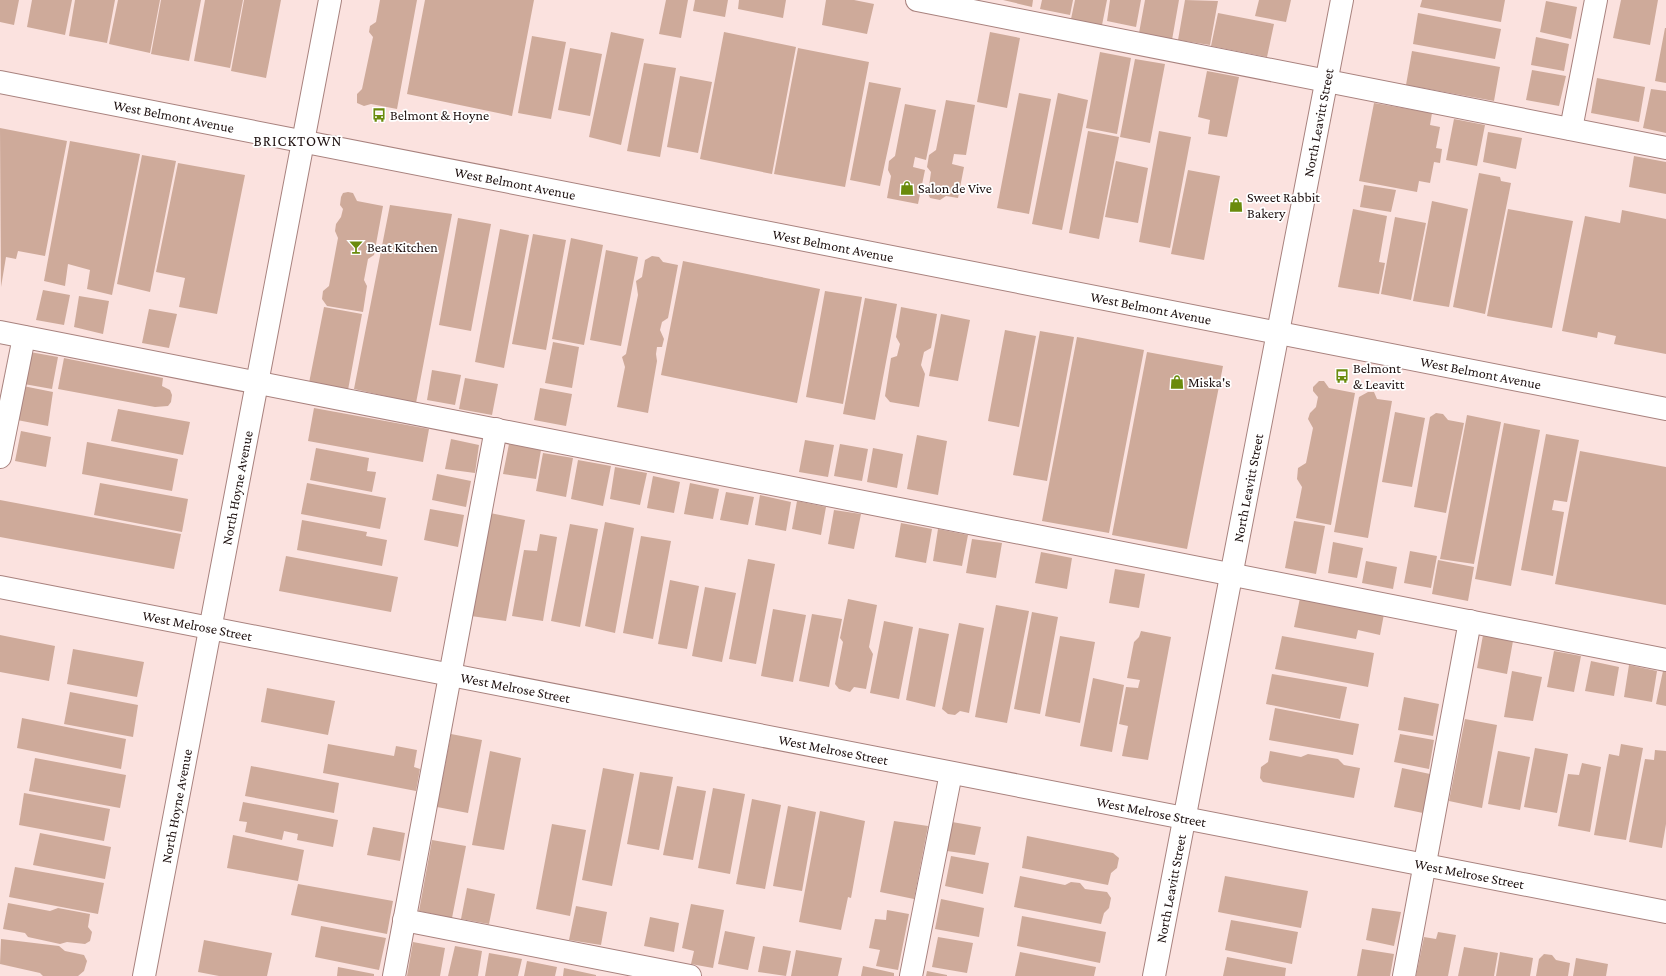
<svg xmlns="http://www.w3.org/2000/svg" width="1666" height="976" font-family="'Crimson Pro',serif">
<rect width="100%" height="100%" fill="#fbe2df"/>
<path fill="#ceaa9a" d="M0,0H19L14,25L0,22Z
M32,0H72L65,35L27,27Z
M75,0H115L107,43L69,36Z
M118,0H160L150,53L109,44Z
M161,0H201L189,61L151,54Z
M205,0H243L230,68L194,61Z
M244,0H281L266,78L231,71Z
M380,0H417L397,109L371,104L364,106L357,103V94L362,89L373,37L369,32L370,26L376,22Z
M425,0H534L512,116L407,94Z
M666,0H688L681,38L659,34Z
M695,0H728L725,17L693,11Z
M739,0H786L783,18L738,9Z
M826,0H854L874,4L867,34L822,25Z
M1003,0H1033L1032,7Z
M1042,0H1073L1070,15L1040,9Z
M1075,0H1107L1102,25L1071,19Z
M1110,0H1141L1136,27L1107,21Z
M1145,0H1179L1172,40L1139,33Z
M1185,0L1218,1L1210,45L1178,40Z
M1259,0H1291L1286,22L1255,16Z
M1422,0H1505L1501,22L1420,7Z
M1621,0H1658L1650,45L1613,38Z
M1546,1L1577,7L1571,39L1540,32Z
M1218,13L1274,24L1267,57L1211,46Z
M1418,13L1501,29L1495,59L1413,44Z
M1665,28H1666V83L1655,81Z
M611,32L644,39L621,145L589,137Z
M724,32L796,47L772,174L700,159Z
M990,32L1020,38L1007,108L977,102Z
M532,36L566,42L551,119L518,113Z
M1536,37L1569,44L1564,71L1531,65Z
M570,48L602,54L590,116L558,110Z
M798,48L869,62L845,187L774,174Z
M1412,51L1500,67L1494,101L1406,85Z
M1100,52L1131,58L1117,134L1086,128Z
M1135,59L1165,64L1150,143L1120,137Z
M644,63L676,68L660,157L627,151Z
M1532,70L1566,76L1559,106L1526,100Z
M1207,71L1239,77L1227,137L1208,134L1210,120L1198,117Z
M680,76L712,82L698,153L667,147Z
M1597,78L1645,87L1639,122L1591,113Z
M869,82L901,88L880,186L850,180Z
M1651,89L1666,91V133L1643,128Z
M1019,93L1051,99L1029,214L997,208Z
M1058,93L1088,100L1062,230L1032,224Z
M946,100L975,105L966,155L954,154L952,164L964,167L958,198L946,196L940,200L930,198L928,193L931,172L927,167L929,155L936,150Z
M1374,103L1432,113L1430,125L1440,127L1436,148L1442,149L1440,163L1434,162L1430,183L1419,181L1417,192L1359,181Z
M905,104L936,110L926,160L915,157L913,167L925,170L918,204L887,198L891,176L888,170L889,161L895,156Z
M1454,119L1485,125L1477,166L1446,160Z
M0,128L67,141L45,256L18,251L16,259L6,257L1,287Z
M1088,131L1119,137L1099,239L1069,233Z
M1159,131L1191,137L1170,248L1139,242Z
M1488,132L1522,138L1516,169L1483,162Z
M70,141L140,154L112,295L87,289L90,270L68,264L65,286L44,281Z
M142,155L176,161L150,292L117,284Z
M1634,156L1666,162V194L1629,187Z
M1116,161L1148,168L1138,223L1105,217Z
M178,163L245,175L217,314L179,307L185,278L156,272Z
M1188,170L1220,176L1204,260L1171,254Z
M1479,173L1500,177L1501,181L1511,183L1485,314L1453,307Z
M1364,185L1396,190L1391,212L1360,207Z
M348,192L353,193L357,201L383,206L374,255L368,259L364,280L367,286L363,312L327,306L322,299L323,291L329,286L338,238L335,231L336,224L341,217L343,209L340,205L341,197L343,193Z
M1432,201L1468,209L1449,307L1413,301Z
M390,205L452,214L416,403L354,389Z
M1353,209L1387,216L1379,262L1385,263L1379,294L1338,287Z
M1508,209L1573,221L1552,328L1487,316Z
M1622,210L1666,219V354L1614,344L1616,336L1598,332L1597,338L1562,331L1585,216L1620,223Z
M1395,217L1426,223L1411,300L1381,294Z
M458,218L491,224L471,331L439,325Z
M500,229L529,235L504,368L475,362Z
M533,234L566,240L546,350L512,344Z
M571,238L603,245L584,345L552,339Z
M606,250L638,257L621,346L590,340Z
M652,256L659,257L663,262L678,265L668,318L662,322L660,330L664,339L662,347H657L656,354L657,361L648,413L617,407L625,367L622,357L626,354L638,295L636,281L642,277L645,260Z
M683,261L820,289L797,403L661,375Z
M43,290L70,295L64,325L36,320Z
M825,291L862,297L843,404L806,397Z
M79,296L109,301L103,334L74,327Z
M865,298L897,304L875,420L843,414Z
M324,307L362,314L348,390L309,383Z
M901,307L937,314L931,348L924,352L921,365L925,374L919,407L890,402L885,396L891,358L897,356L900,344L896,337Z
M149,309L177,314L169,348L142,343Z
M941,314L970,320L958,381L929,376Z
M1005,330L1036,336L1019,427L988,421Z
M1040,331L1074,337L1047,481L1013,475Z
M1077,337L1144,350L1109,533L1042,521Z
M553,342L579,347L572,388L545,383Z
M30,352L58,357L52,389L24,384Z
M1147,352L1223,366L1187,549L1112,535Z
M64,358L163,378L162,386L170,390L172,395L171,402L168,406L155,407L58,389Z
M432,370L461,375L455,405L427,400Z
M465,378L498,384L492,415L459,409Z
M1319,381H1324L1329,388L1355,393L1331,525L1296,518L1302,487L1297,479L1298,468L1306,463L1313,428L1308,419L1310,413L1316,407L1318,397L1313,391V387Z
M23,386L53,392L48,426L17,420Z
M540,388L572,394L566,426L534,420Z
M1368,392H1374L1377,399L1392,401L1368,538L1334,532L1359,397Z
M314,408L429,429L423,462L308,441Z
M118,409L190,422L183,455L111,441Z
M1395,412L1425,418L1412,487L1382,482Z
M1436,413L1443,414L1448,420L1464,423L1446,513L1414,507L1430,417Z
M1467,415L1501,422L1474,564L1440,559Z
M1504,423L1540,430L1511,586L1475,579Z
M21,431L51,437L46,467L15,461Z
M1546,434L1579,440L1567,502L1554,500L1552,510L1564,512L1553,576L1521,570Z
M917,435L947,441L938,495L907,489Z
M451,439L479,445L475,473L445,469Z
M805,440L834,445L828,477L799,472Z
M87,442L178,459L172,491L82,474Z
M509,444L541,450L536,479L503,474Z
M840,444L868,449L862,481L834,476Z
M316,448L369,458L367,471L376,472L372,492L310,480Z
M873,448L903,454L897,488L867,482Z
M1580,451L1666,467V605L1555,584Z
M543,453L573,458L566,497L536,491Z
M578,460L611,466L603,506L571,499Z
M615,467L647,473L640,505L610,499Z
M437,474L471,481L466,507L432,500Z
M653,476L680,482L674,513L647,508Z
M100,483L188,499L182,532L94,515Z
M307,483L386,498L380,529L301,514Z
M690,483L719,489L713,519L684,514Z
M726,492L754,497L748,525L720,520Z
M760,495L791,502L786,531L755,525Z
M0,500L181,534L174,569L0,537Z
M797,501L826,507L821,535L792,529Z
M430,509L464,515L458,547L424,540Z
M834,510L861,514L854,549L828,544Z
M490,513L525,520L506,621L471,616Z
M302,520L367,532L366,536L387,540L382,566L297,550Z
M1294,521L1325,526L1316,574L1285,568Z
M605,522L634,528L615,633L585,626Z
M901,523L932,529L926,563L895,557Z
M570,524L598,529L580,627L551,621Z
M938,529L968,535L962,566L933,561Z
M540,534L557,537L543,621L512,616L524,550L537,551Z
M641,536L671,541L653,639L623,633Z
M972,539L1002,543L996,578L966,573Z
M1333,542L1363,548L1357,578L1328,573Z
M1410,551L1437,556L1431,588L1404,583Z
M1041,552L1072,558L1067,589L1035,583Z
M286,556L398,577L391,612L279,591Z
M748,559L775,564L756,664L729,659Z
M1438,560L1474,567L1468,601L1432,594Z
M1366,561L1397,567L1393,589L1362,583Z
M1115,569L1145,574L1139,608L1109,603Z
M670,580L699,586L687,649L658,644Z
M705,587L736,593L722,662L692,656Z
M1300,598L1384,614L1380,635L1358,630L1356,639L1294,627Z
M848,599L877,605L869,647L873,654L866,689L854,687L850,692L839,689L835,684L843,642L840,638Z
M996,605L1029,611L1007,723L975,717Z
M773,609L806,615L793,682L761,676Z
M1032,612L1058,617L1040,714L1014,709Z
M812,614L842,619L829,687L799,681Z
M884,621L913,627L899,699L870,693Z
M959,623L984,628L969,713L960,711L955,715L948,714L942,709Z
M919,628L949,634L935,707L906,700Z
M1141,631L1171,637L1148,760L1122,756L1128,726L1119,724L1126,687L1138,688L1140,680L1127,678L1134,642L1139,637Z
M0,635L55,646L49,681L0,672Z
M1483,635L1513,641L1507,674L1477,668Z
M1060,636L1095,642L1080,723L1045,716Z
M1282,636L1374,653L1368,687L1275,669Z
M73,649L144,662L137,697L67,684Z
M1554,651L1581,656L1574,692L1547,687Z
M1591,661L1619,667L1614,696L1585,691Z
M1629,665L1657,671L1652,702L1624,697Z
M1512,671L1542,677L1533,721L1504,717Z
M1663,671L1666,672V706L1656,704Z
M1272,674L1347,687L1340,719L1266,704Z
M1093,678L1124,685L1112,752L1080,746Z
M267,688L335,701L328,735L261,722Z
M70,692L138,705L133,737L64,724Z
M1404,697L1439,704L1433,736L1398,730Z
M1275,708L1359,724L1353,755L1269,740Z
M22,718L126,739L121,769L17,748Z
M1465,719L1497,725L1482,808L1449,801Z
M451,734L482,740L468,813L437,807Z
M1400,734L1434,740L1429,769L1394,762Z
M328,744L394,756L396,746L417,750L414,767L420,769L416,791L323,773Z
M1621,744L1643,748L1626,840L1594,835L1609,754L1619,756Z
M1535,748L1568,754L1557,813L1524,807Z
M1655,750L1666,751V824L1662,848L1629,842L1645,759L1654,760Z
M490,751L521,758L504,850L472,845Z
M1270,751L1301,757L1308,754L1338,759L1344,765L1360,768L1354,798L1263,782L1260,778L1261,767L1268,762Z
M1498,751L1530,757L1520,810L1488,804Z
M35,758L126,775L120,808L29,791Z
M1582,763L1601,767L1590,832L1558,826L1568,774L1579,775Z
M251,766L339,783L334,813L245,796Z
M603,768L634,774L612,886L582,880Z
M1402,768L1430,774L1423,813L1394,807Z
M640,772L673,777L659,850L627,844Z
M677,786L706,791L693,860L663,855Z
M713,788L745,794L730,874L698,868Z
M24,793L110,809L104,841L19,825Z
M752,799L781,805L765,889L736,884Z
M243,802L338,820L333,847L297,840L298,834L284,831L282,840L245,832L247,822L239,821Z
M788,806L816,812L802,891L773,886Z
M820,811L865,821L851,898L848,897L841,930L799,922Z
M894,821L928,826L914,899L880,892Z
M952,822L981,827L975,855L947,851Z
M552,824L586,830L570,916L536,909Z
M373,827L405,833L400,861L367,855Z
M40,833L111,847L105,879L33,865Z
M233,835L304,850L298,881L227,868Z
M1027,836L1113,853L1119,858L1117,868L1111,873L1108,885L1022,868Z
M432,840L466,846L452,918L419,911Z
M951,856L989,863L983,894L945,886Z
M15,867L104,883L98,914L9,897Z
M1020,876L1065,885L1071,882L1080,883L1085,889L1107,892L1111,898L1109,908L1104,913L1101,924L1014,907Z
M1225,876L1308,891L1301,928L1218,912Z
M298,884L393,901L387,934L291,915Z
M467,888L495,894L489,924L461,919Z
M941,899L984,908L979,937L935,929Z
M8,903L50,911L58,908L90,914L88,927L92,932L90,941L85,944L67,942L60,944L28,937L25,933L3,929Z
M691,904L724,910L713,968L691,964L694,951L682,948Z
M576,906L607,912L601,945L569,940Z
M1372,908L1401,912L1394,946L1366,940Z
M887,910L909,914L898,970L876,966L880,950L869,948L875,919L886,920Z
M1022,916L1106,932L1100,963L1017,946Z
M650,917L679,923L674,952L644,946Z
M1231,920L1298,932L1292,964L1225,950Z
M321,926L386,938L379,970L315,957Z
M725,931L755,937L748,970L718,964Z
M1438,932L1456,935L1448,976H1416L1424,937L1436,939Z
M938,937L973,943L967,973L932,967Z
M1,939L59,946L65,951L84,955L87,961L84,971L78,976H43L40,973L0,964Z
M204,940L272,953L267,976H219L198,972Z
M413,942L445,948L440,976H407Z
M455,946L482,951L478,976H448Z
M763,946L791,951L786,976L758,972Z
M1464,947L1498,953L1494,976H1458Z
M1362,949L1394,954L1390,976H1357Z
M796,950L842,958L838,976H791Z
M1020,952L1096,967L1094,976H1015Z
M1500,952L1533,958L1530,976H1496Z
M489,953L522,959L518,976H485Z
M1544,954L1552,955L1556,960L1570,963L1568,976H1536L1539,959Z
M1227,957L1286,968L1285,976H1223Z
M1576,958L1608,964L1606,976H1573Z
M527,961L557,967L555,976H524Z
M863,966L894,973V976H861Z
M338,967L374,974V976H337Z
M564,968L596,975V976H563Z
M927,971L947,975V976H926Z"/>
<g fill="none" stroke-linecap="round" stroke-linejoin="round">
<defs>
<g id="minor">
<path d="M917,0L1666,148"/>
<path d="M1571,129L1596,0"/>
<path d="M0,332L1666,660"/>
<path d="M0,457L24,337"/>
<path id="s1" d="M0,587L1666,912"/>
<path d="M404,920L690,976"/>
<path id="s2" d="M144,976L330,0"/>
<path d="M394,976L496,429"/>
<path d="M911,976L951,773"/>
<path id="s3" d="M1154,976L1342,0"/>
<path d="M1404,976L1470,621"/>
</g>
<g id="major">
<path id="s4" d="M0,82L1666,409"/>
</g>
</defs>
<use href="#minor" stroke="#a8827e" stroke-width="24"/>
<use href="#major" stroke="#a8827e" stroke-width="24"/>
<use href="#minor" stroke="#fff" stroke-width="22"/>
<use href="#major" stroke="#fff" stroke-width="22"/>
</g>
<defs>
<symbol id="bus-bare" viewBox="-9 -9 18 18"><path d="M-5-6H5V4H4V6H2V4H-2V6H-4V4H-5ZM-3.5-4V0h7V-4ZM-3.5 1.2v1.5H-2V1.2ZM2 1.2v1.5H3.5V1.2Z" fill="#6a8b0d" stroke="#fff" stroke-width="2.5" paint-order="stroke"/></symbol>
<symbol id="shop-bare" viewBox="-9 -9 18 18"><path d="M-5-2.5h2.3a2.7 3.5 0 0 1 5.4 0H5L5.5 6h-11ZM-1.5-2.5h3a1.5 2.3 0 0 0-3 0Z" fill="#6a8b0d" stroke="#fff" stroke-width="2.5" paint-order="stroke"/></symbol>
<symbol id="bar-bare" viewBox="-9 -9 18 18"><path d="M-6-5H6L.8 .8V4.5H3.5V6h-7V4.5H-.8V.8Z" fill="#6a8b0d" stroke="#fff" stroke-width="2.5" paint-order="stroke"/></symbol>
</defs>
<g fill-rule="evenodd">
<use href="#bus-bare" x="369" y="105" width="20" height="20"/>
<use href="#shop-bare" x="897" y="178" width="20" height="20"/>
<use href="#shop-bare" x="1226" y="195" width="20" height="20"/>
<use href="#bar-bare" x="346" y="237" width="20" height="20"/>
<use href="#bus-bare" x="1332" y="366" width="20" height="20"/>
<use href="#shop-bare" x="1167" y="372" width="20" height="20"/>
</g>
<g text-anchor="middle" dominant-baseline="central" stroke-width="3.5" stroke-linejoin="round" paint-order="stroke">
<g font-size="14" fill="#1e1110" stroke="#fff" text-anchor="start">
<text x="390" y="115">Belmont &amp; Hoyne</text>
<text x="918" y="188">Salon de Vive</text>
<text x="1247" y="197">Sweet Rabbit<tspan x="1247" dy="16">Bakery</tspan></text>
<text x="367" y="247">Beat Kitchen</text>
<text x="1353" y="368">Belmont<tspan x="1353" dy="16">&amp; Leavitt</tspan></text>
<text x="1188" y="382">Miska's</text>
</g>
<g font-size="14" fill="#1e1110" stroke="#fff">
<text stroke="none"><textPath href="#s4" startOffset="177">West Belmont Avenue</textPath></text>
<text stroke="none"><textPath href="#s3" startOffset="869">North Leavitt Street</textPath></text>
<text stroke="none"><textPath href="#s4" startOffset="525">West Belmont Avenue</textPath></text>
<text stroke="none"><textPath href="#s4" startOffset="849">West Belmont Avenue</textPath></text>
<text stroke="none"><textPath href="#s4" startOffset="1173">West Belmont Avenue</textPath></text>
<text stroke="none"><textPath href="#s4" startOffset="1509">West Belmont Avenue</textPath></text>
<text stroke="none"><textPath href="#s2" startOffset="497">North Hoyne Avenue</textPath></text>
<text stroke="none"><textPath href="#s3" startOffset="497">North Leavitt Street</textPath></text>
<text stroke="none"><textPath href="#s1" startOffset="201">West Melrose Street</textPath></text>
<text stroke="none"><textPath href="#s1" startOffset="525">West Melrose Street</textPath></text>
<text stroke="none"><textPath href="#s1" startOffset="849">West Melrose Street</textPath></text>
<text stroke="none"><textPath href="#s2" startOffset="173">North Hoyne Avenue</textPath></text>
<text stroke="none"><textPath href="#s1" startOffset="1173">West Melrose Street</textPath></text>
<text stroke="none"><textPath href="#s1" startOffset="1497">West Melrose Street</textPath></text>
<text stroke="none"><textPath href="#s3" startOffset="89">North Leavitt Street</textPath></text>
</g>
<g font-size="15" letter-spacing="1" fill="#1e1110" stroke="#fff">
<text x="298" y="141">BRICKTOWN</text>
</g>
</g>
</svg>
